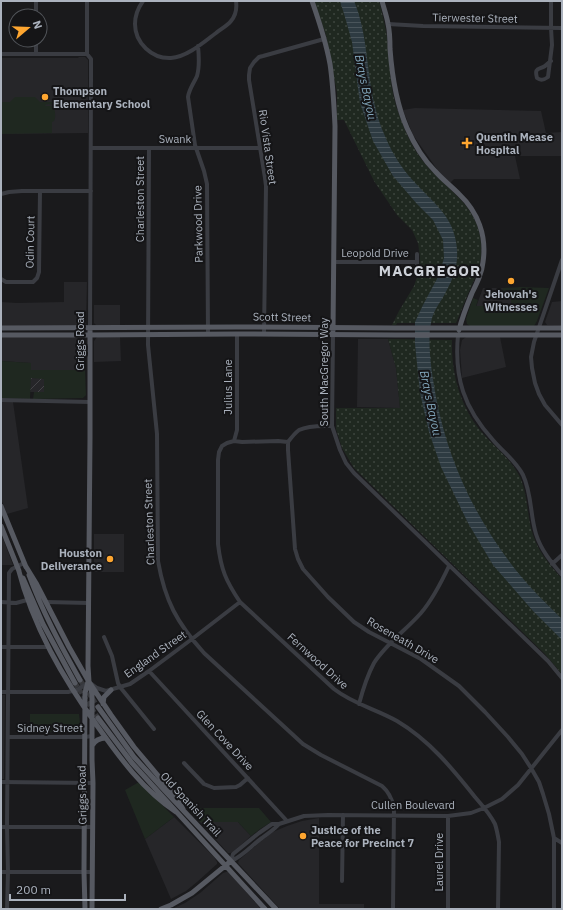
<svg xmlns="http://www.w3.org/2000/svg" width="563" height="910" font-family="'IBM Plex Sans',sans-serif">
<defs>
<pattern id="industrial-furrows" width="10" height="10" patternUnits="userSpaceOnUse"><rect width="10" height="10" fill="#262629"/><path d="M-1 1l2-2M0 10L10 0M9 11l2-2" fill="none" stroke="#434346"/></pattern>
<pattern id="park-dots" width="8" height="8" patternUnits="userSpaceOnUse"><rect width="8" height="8" fill="#1f2820"/><path d="M2 2h.1M6 6h.1" fill="none" stroke="#3d453e" stroke-width="1.8" stroke-linecap="round"/></pattern>
<pattern id="water-rules" width="6" height="5" patternUnits="userSpaceOnUse"><rect width="6" height="5" fill="#2e3b42"/><path d="M0 2.5h6" fill="none" stroke="#4a555b"/></pattern>
</defs>
<rect width="100%" height="100%" fill="#1a1a1c"/>
<path fill="#262629" d="M79,57H85L88,60V133L1,134V58H78Z
M415,108L541,111L546,133L562,132V156H515L520,179H454L450,183L439,172L413,135L403,110Z
M64,282H87L86,323L84,326H1V302L17,303L64,302Z
M483,288H503L502,298H511V306L476,307Z
M562,301V326L547,325L545,322L552,302Z
M94,305H120V326L96,325L94,323Z
M1,337H83L86,342L85,370H31L30,363L1,361Z
M97,337H120L121,361L94,362V341Z
M466,337H500L506,367L462,378L460,350L462,340Z
M358,339H388L396,368L400,408L357,407Z
M1,402H13L28,508L7,514L1,499Z
M1,534L4,541L13,565H1Z
M94,534H124V572H94Z
M1,695H5L4,779H1Z
M174,817L214,857L217,862V864L197,882L186,891L171,899L145,839Z
M319,818V904H364V909H280L238,863L239,860L260,842L273,832L287,826L302,821Z
M200,822H238L251,836L233,852L230,853H228Z
M226,872H228L232,876L261,909H172L185,903L200,893L223,873Z"/>
<path fill="url(#industrial-furrows)" d="M30,378H44V392H30Z"/>
<path fill="#1f2820" d="M15,97H35L40,102H53L54,105L48,104L47,105L46,104L45,106H54C55,112 56,117 54,121L52,122V133L1,134V102H10Z
M520,287L549,288L537,321L534,326H470L467,324L466,319L473,298L478,300L476,306H511V298H502L503,288Z
M1,361L31,363V370H85L86,395L83,398L33,399L34,392H44V379L31,378L30,399L1,398Z
M30,714H79L81,732H30Z
M139,782L174,817L145,839L125,790Z
M187,808H259L271,822L260,829L251,836L238,822H200Z"/>
<path fill="url(#park-dots)" d="M314,1H379C382,13 385,24 387,37C390,64 389,91 400,117C406,134 414,151 426,165C446,189 474,203 480,236C481,243 482,250 481,257C479,270 473,282 468,294C464,304 460,313 456,323H397L396,325H392L399,311L414,286L419,271L420,257L418,243L412,230L397,215L374,181L344,120H337V93L330,55L326,35Z
M388,339L452,340C451,375 461,410 485,436C497,449 512,461 520,477C527,493 527,511 531,528C536,549 548,563 562,579V674L545,654L354,468L342,448L336,429V408H400L396,368Z"/>
<path fill="url(#water-rules)" d="M340,1H354C368,34 366,71 375,106C378,121 385,137 392,151C399,164 409,177 419,187C434,203 450,215 455,237C461,262 454,278 442,299C438,305 434,311 432,318C431,321 431,325 430,328C428,351 432,374 436,397C448,462 477,522 519,574C532,590 547,604 562,619V640L533,611L493,565L468,523L441,467L429,432L420,393L415,344V322L423,305L439,275L444,258L443,240L433,220L417,204L393,176L373,141L360,103L352,42L345,17Z"/>
<g fill="none" stroke-linecap="round" stroke-linejoin="round">
<path stroke="#37383c" stroke-width="5" stroke-dasharray="5 2.5" stroke-linecap="butt" d="M80,680L98,707
M75,683L98,718"/>
<path stroke="#3a3c42" stroke-width="4" d="M87,1V54L91,59V76L90,328
M143,1C138,8 135,16 135,24C135,43 152,59 171,58C187,57 204,42 216,33C221,29 227,26 231,21C236,15 237,8 236,1
M36,16V1
M388,24L423,26L562,28
M198,46C199,56 200,66 197,76C194,83 189,89 188,97L195,145L204,171L207,184L208,334
M1,54H87
M36,54V40
M551,61C549,62 547,64 545,66C539,70 534,67 537,78C541,81 544,80 548,77L552,45L551,28V1
M91,148H260
M149,148L148,345L157,434L158,561C165,601 177,623 204,653L303,744L321,755L382,786C389,792 392,798 394,808L393,909
M1,194L9,192L22,191H91
M417,254V269
M562,260L534,342L531,357L532,368L535,383L539,394L545,405L562,425
M334,262H417
M1,279L6,282H33L37,278L39,272L40,191
M264,334L266,186L265,178L249,80V75L250,68L254,62L259,57L263,56L324,39
M333,335L332,426L340,450L346,463L354,473L548,661L562,678
M458,335C454,378 464,408 493,440C503,452 516,461 523,475C532,494 530,515 536,534C541,550 551,562 562,575
M1,400L90,402
M234,441L237,430V334
M288,442L278,441L242,442L234,441L227,443L222,446L219,452L218,460V544C221,570 226,581 240,602L334,689C353,704 376,709 397,721C429,740 452,768 475,797C482,805 490,814 495,824C497,830 498,836 499,842L498,909
M288,442V450L295,549L298,559L303,569L328,597L354,622L369,632L421,659L459,686L485,712L508,737L522,754L531,768L539,782L543,794L549,814L554,838V909
M288,442C291,438 295,433 299,430C309,425 322,426 332,426
M552,564L562,555
M1,602L16,603L27,600
M46,602L89,603
M104,637L112,656L118,683L120,687L154,729
M1,647H48
M149,671L287,821
M1,692H68L77,690L89,682L97,688L106,691L130,684L149,671L192,639L240,602
M359,704C363,689 367,676 374,663C386,644 406,630 421,613C433,599 441,583 449,566
M8,737H85L92,736
M184,763L204,784L214,788L236,787L240,785L248,778
M1,782L93,783
M1,827H93
M554,838L562,843
M231,861L233,854L259,833L272,824H279L304,816L328,815L448,816L471,813L484,808L502,799L518,785L562,730
M231,861C243,856 252,845 262,838C268,833 274,830 279,824
M1,872H92
M342,881L343,815
M7,909L8,872L7,827L9,573L12,569L24,563
M448,909V816"/>
<path stroke="#565961" stroke-width="5" d="M312,1C319,21 326,42 330,64C333,84 334,105 335,126L333,331
M382,1C384,9 387,17 388,24C390,32 390,41 390,49C392,76 396,103 407,128C414,144 423,159 435,171C442,179 451,186 459,194C478,212 487,236 483,262C482,273 477,283 472,293C467,305 462,318 459,330
M1,328L237,327L396,328H562
M90,328V438L88,666L89,682L92,694V760L93,783L92,909
M1,335H90L237,334L396,335H562
M1,506L26,567
M1,526L19,571
M25,565L36,583L69,647L89,682L111,715L134,747L176,797L183,809
M18,568C33,627 63,678 98,727C120,758 143,790 176,812
M29,575C42,611 61,646 80,680
M23,578L43,624L75,683
M103,704L104,697L111,690
M98,707L134,757L166,792L276,909
M98,718L132,763L265,909
M92,746C95,740 99,738 106,738
M85,909L84,872L85,693L88,682
M161,909L171,905L192,893L231,861"/>
</g>
<g fill="#fea630" stroke="#151517" stroke-width="1.5">
<circle cx="45" cy="97" r="4"/>
<path d="M465 137h4v4h4v4h-4v4h-4v-4h-4v-4h4z"/>
<circle cx="511" cy="281" r="4"/>
<circle cx="110" cy="559" r="4"/>
<circle cx="303" cy="836" r="4"/>
</g>
<g text-anchor="middle" dominant-baseline="central" stroke-width="4" stroke-linejoin="round" paint-order="stroke">
<g font-size="11" fill="#abb2bd" stroke="#151517">
<text transform="translate(475 18) rotate(1)">Tierwester Street</text>
<text x="175" y="139">Swank</text>
<text transform="translate(268 147) rotate(82)">Rio Vista Street</text>
<text transform="translate(140 199) rotate(-90)">Charleston Street</text>
<text transform="translate(198 224) rotate(-91)">Parkwood Drive</text>
<text transform="translate(30 242) rotate(-89)">Odin Court</text>
<text x="375" y="253">Leopold Drive</text>
<text transform="translate(282 317) rotate(1)">Scott Street</text>
<text transform="translate(80 341) rotate(-90)">Griggs Road</text>
<text transform="translate(324 372) rotate(-90)">South MacGregor Way</text>
<text transform="translate(228 387) rotate(-90)">Julius Lane</text>
<text transform="translate(149 522) rotate(-92)">Charleston Street</text>
<text transform="translate(403 640) rotate(30)">Roseneath Drive</text>
<text transform="translate(155 654) rotate(-35)">England Street</text>
<text transform="translate(318 661) rotate(42)">Fernwood Drive</text>
<text x="50" y="728">Sidney Street</text>
<text transform="translate(225 740) rotate(47)">Glen Cove Drive</text>
<text transform="translate(82 795) rotate(-91)">Griggs Road</text>
<text transform="translate(191 804) rotate(47)">Old Spanish Trail</text>
<text x="413" y="805">Cullen Boulevard</text>
<text transform="translate(439 862) rotate(-90)">Laurel Drive</text>
</g>
<g font-size="11" font-weight="bold" fill="#abb2bd" stroke="#151517" text-anchor="start">
<text x="53" y="91">Thompson<tspan x="53" dy="13">Elementary School</tspan></text>
<text x="476" y="137">Quentin Mease<tspan x="476" dy="13">Hospital</tspan></text>
<text x="511" y="294" text-anchor="middle">Jehovah's<tspan x="511" dy="13">Witnesses</tspan></text>
<text x="102" y="553" text-anchor="end">Houston<tspan x="102" dy="13">Deliverance</tspan></text>
<text x="311" y="830">Justice of the<tspan x="311" dy="13">Peace for Precinct 7</tspan></text>
</g>
<g font-size="12" font-style="italic" fill="#81a4b9" stroke="#151517">
<text transform="translate(366 87) rotate(78)">Brays Bayou</text>
<text transform="translate(431 403) rotate(78)">Brays Bayou</text>
</g>
<g font-size="15" font-weight="bold" letter-spacing="1" fill="#cdd1d8" stroke="#151517">
<text x="430" y="270">MACGREGOR</text>
</g>
</g>
<rect width="563" height="910" fill="none" stroke="#abb2bd" stroke-width="4"/>
<g transform="translate(28 28) rotate(71)"><circle r="19" fill="#151517" stroke="#515459"/>
<path d="M0-3L7 15L0 10L-7 15Z" fill="#fea630"/>
<text y="-6" font-size="11" font-weight="bold" text-anchor="middle" fill="#abb2bd">N</text>
</g>
<path d="M10 894v6h115v-6" fill="none" stroke="#abb2bd" stroke-width="2"/>
<text x="16" y="894" font-size="12" fill="#abb2bd" stroke="#151517" stroke-width="3" paint-order="stroke">200 m</text>
</svg>
